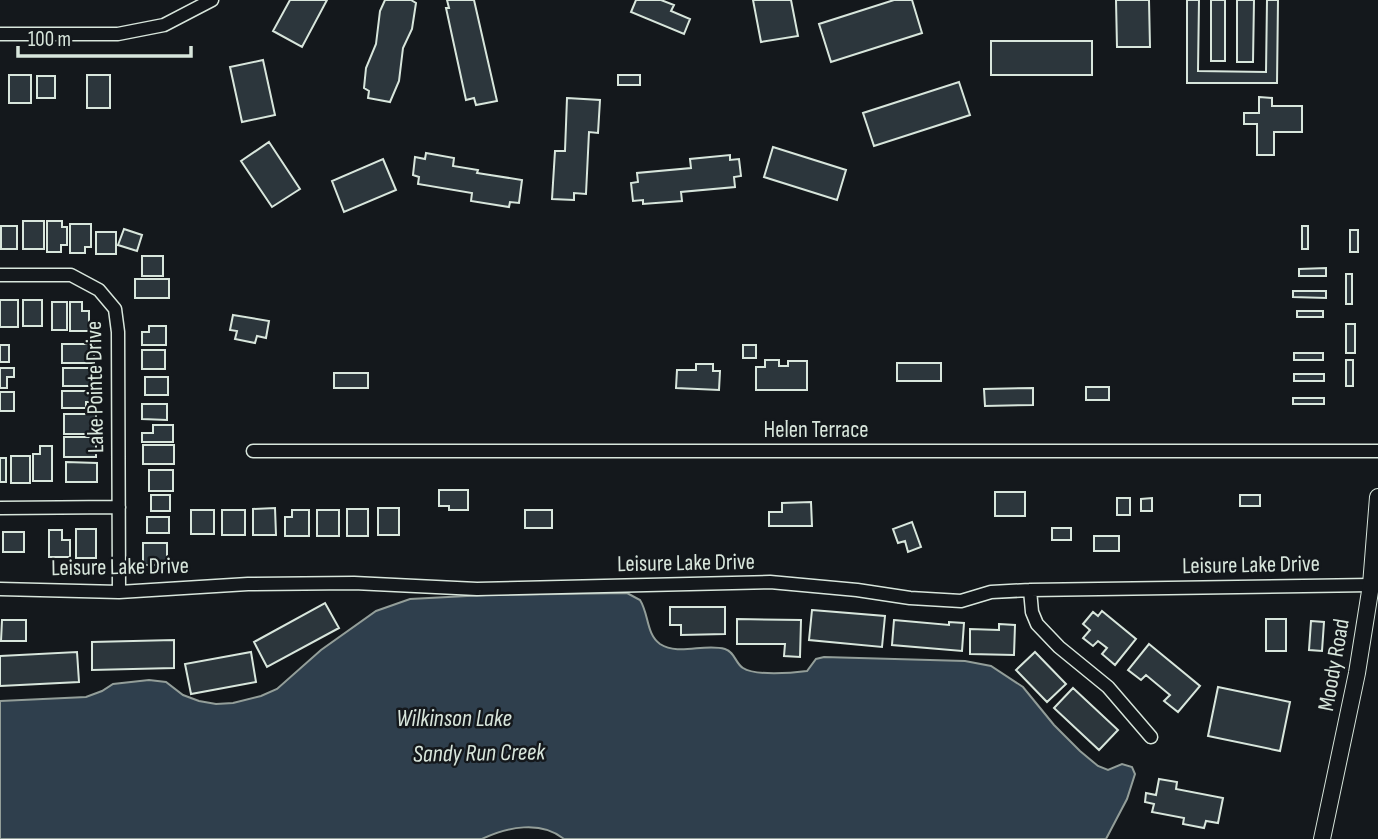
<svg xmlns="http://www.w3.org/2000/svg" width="1378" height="839" font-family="'Sofia Sans Condensed',sans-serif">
<rect width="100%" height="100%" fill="#14181c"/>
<path fill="#2f3f4d" stroke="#939e99" stroke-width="2" d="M627,593L640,600C649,614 646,634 660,644C679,656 704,643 725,649C735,652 735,663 743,668C755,676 792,673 807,671L816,659L824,657L965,661L991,666L1023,687L1054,725L1080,751L1098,766L1108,770L1122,764L1132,767L1135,774L1127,799L1106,839H564C541,820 507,827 482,839H0V701L86,697L102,691L113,684L149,680L166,682L183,695L199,701L216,704L233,703L261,696L277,689L321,650L376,611L410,599L486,595Z"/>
<path fill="#2c363c" stroke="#d8e6dc" stroke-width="2" d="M290,0H327L302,47L273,31Z
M385,0H411L416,3L412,29L403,48L399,81L390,102L368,98L369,91L364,88L366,68L376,44L380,11Z
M447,0H474L497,101L476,105L474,98L466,100L446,8H449Z
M636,0H661L674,5L671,11L690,19L684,34L631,12Z
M753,0H791L798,36L761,42Z
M894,0H912L922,33L831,62L819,24Z
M1116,0H1149L1150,47H1117Z
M1187,0H1199L1198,71L1266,72L1267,0H1278L1277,83H1187Z
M1211,0H1225V61H1211Z
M1237,0H1254L1253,62H1237Z
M991,41H1092V75H991Z
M263,60L275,115L242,122L230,67Z
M9,75H31V103H9Z
M87,75H110V108H87Z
M618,75H640V85H618Z
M37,76H55V98H37Z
M959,82L970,115L874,146L863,113Z
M1259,97L1272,98V106H1302V132H1274V155H1257V124H1244V113H1259Z
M567,98L600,100L598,133L589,132L586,194L574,193V200L552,199L555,151H565Z
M269,142L300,189L272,207L241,161Z
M773,147L846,170L837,200L764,177Z
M426,153L454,158L453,166L478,170L477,173L522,180L519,203L510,202L509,207L471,201L472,193L418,184L419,177L413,175L415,157L425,159Z
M730,155V160L739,159L741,176L734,177L735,187L681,192L682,201L643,204V200L633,201L631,183L638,182L637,173L691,168L690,159Z
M383,159L396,190L344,212L332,181Z
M23,221H44V249H23Z
M47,221H62V227H67V245H61V252H47Z
M70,224H91V247H85V253H70Z
M1,226H17V249H1Z
M1302,226H1308V249H1302Z
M124,229L142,235L137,251L118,245Z
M1350,230H1358V252H1350Z
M96,232H116V254H96Z
M142,256H163V276H142Z
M1326,268V276H1299V269Z
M1346,274H1352V304H1346Z
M135,279H169V298H135Z
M1293,291H1326V298L1293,297Z
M0,300H18V327H0Z
M23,300H42V326H23Z
M52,302H67V330H52Z
M70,302H82V311H89V331H70Z
M1297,311H1323V317H1297Z
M233,315L269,321L266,338L257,336L255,343L235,339L237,331L230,330Z
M1346,324H1355V353H1346Z
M149,326H166V345H142V332H149Z
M62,344H94V363H62Z
M0,345H9V362H0Z
M743,345H756V358H743Z
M142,350H165V369H142Z
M1294,353H1323V360H1294Z
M765,360H779V366H788V361H807V390H756V367H765Z
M1346,360H1353V386H1346Z
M897,363H941V381H897Z
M696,364H713V371H720L719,390L676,388L677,370H696Z
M0,368H14V377H7V388H0Z
M63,368H94V386H63Z
M334,373H368V388H334Z
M1294,374H1324V381H1294Z
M145,377H168V395H145Z
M1086,387H1109V400H1086Z
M1033,388V405L985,406L984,389Z
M62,391H95V402H86V408H62Z
M0,392H14V411H0Z
M1293,398H1324V404H1293Z
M142,404H167V420L142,419Z
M64,414H96V434H64Z
M153,425H173V442H142V433H153Z
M64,437H96V457H64Z
M143,445H174V464H143Z
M40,446H52V481H33V454H40Z
M11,456H30V483H11Z
M0,458H6V482H0Z
M66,462L97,463V482H66Z
M149,470H173V491H149Z
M439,490H468V510H449V506H439Z
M995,492H1025V516H995Z
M151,495H170V511H151Z
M1240,495H1260V506H1240Z
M1117,498H1130V515H1117Z
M1152,498V511H1141V499Z
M811,502L812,526H769V512H782V503Z
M275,508L276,535H253V509Z
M378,508H399V535H378Z
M347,509H368V536H347Z
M191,510H214V534H191Z
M222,510H245V535H222Z
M292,510H309V536H285V517H292Z
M317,510H339V536H317Z
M525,510H552V528H525Z
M147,517H169V533H147Z
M912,522L921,547L908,552L905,541L898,543L893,529Z
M1052,528H1071V540H1052Z
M76,529H96V558H76Z
M49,530H62V540H70V557H49Z
M3,532H24V552H3Z
M1094,536H1119V551H1094Z
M143,543H167V565H143Z
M325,603L339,628L267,667L254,642Z
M670,607H725V634L681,635V625H670Z
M812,610L885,616L882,647L809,640Z
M1102,611L1136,639L1115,665L1102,654L1107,648L1098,641L1093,646L1083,638L1090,630L1083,624L1093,612L1098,616Z
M737,619L801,620L800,657L784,656L785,644H737Z
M1266,619H1286V651H1266Z
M2,620H26V641H1Z
M894,620L949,625V622L964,623L962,651L892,645Z
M1311,621L1324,622L1322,651L1309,650Z
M999,624L1015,625L1014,655L970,654V629L999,630Z
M174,640V668L92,670V642Z
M1149,644L1200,686L1178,712L1164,701L1170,695L1146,675L1141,680L1128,670Z
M77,652L79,682L0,686V656Z
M251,652L256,682L191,694L185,664Z
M1035,652L1066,684L1047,702L1016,670Z
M1218,687L1290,702L1280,751L1208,736Z
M1073,688L1118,730L1099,750L1054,708Z
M1159,779L1177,782L1176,789L1223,798L1218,823L1206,821L1204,828L1183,824L1184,818L1152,812L1154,804L1145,802L1146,793L1156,795Z"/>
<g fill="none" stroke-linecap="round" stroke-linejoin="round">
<defs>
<path id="minor" d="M0,34H118L164,25L212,0
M0,275H71L99,290L115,309L118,332L119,592
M253,451H1378
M0,508L119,507
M0,589L119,592L248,584L354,583L477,589L770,582L857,590L910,598L961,601L991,592L1030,590L1371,585
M1030,590L1032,612L1037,624L1059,647L1108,687L1151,737"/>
<path id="major" d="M1322,839L1357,673L1371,585L1378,497"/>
</defs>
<use href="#minor" stroke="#d8e6dc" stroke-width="15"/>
<use href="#major" stroke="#d8e6dc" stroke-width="18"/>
<use href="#minor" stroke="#14181c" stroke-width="12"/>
<use href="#major" stroke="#14181c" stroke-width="16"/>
</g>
<g text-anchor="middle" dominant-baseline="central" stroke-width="5" stroke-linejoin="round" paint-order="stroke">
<g font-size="23" fill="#d8e6dc" stroke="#14181c">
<text transform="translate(95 387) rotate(-91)">Lake Pointe Drive</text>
<text x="816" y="430">Helen Terrace</text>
<text transform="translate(686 563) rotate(-1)">Leisure Lake Drive</text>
<text transform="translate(1251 565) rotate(-1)">Leisure Lake Drive</text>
<text transform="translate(120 567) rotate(-1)">Leisure Lake Drive</text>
<text transform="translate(1334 665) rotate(-80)">Moody Road</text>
</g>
<g font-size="24" font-style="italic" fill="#d8e6dc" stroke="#14181c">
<text x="454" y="718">Wilkinson Lake</text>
<text transform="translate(479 753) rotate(-1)">Sandy Run Creek</text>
</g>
</g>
<path d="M18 46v10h173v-10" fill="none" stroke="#d8e6dc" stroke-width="3.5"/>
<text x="28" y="46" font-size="21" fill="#d8e6dc" stroke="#14181c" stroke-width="5" paint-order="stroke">100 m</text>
</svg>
